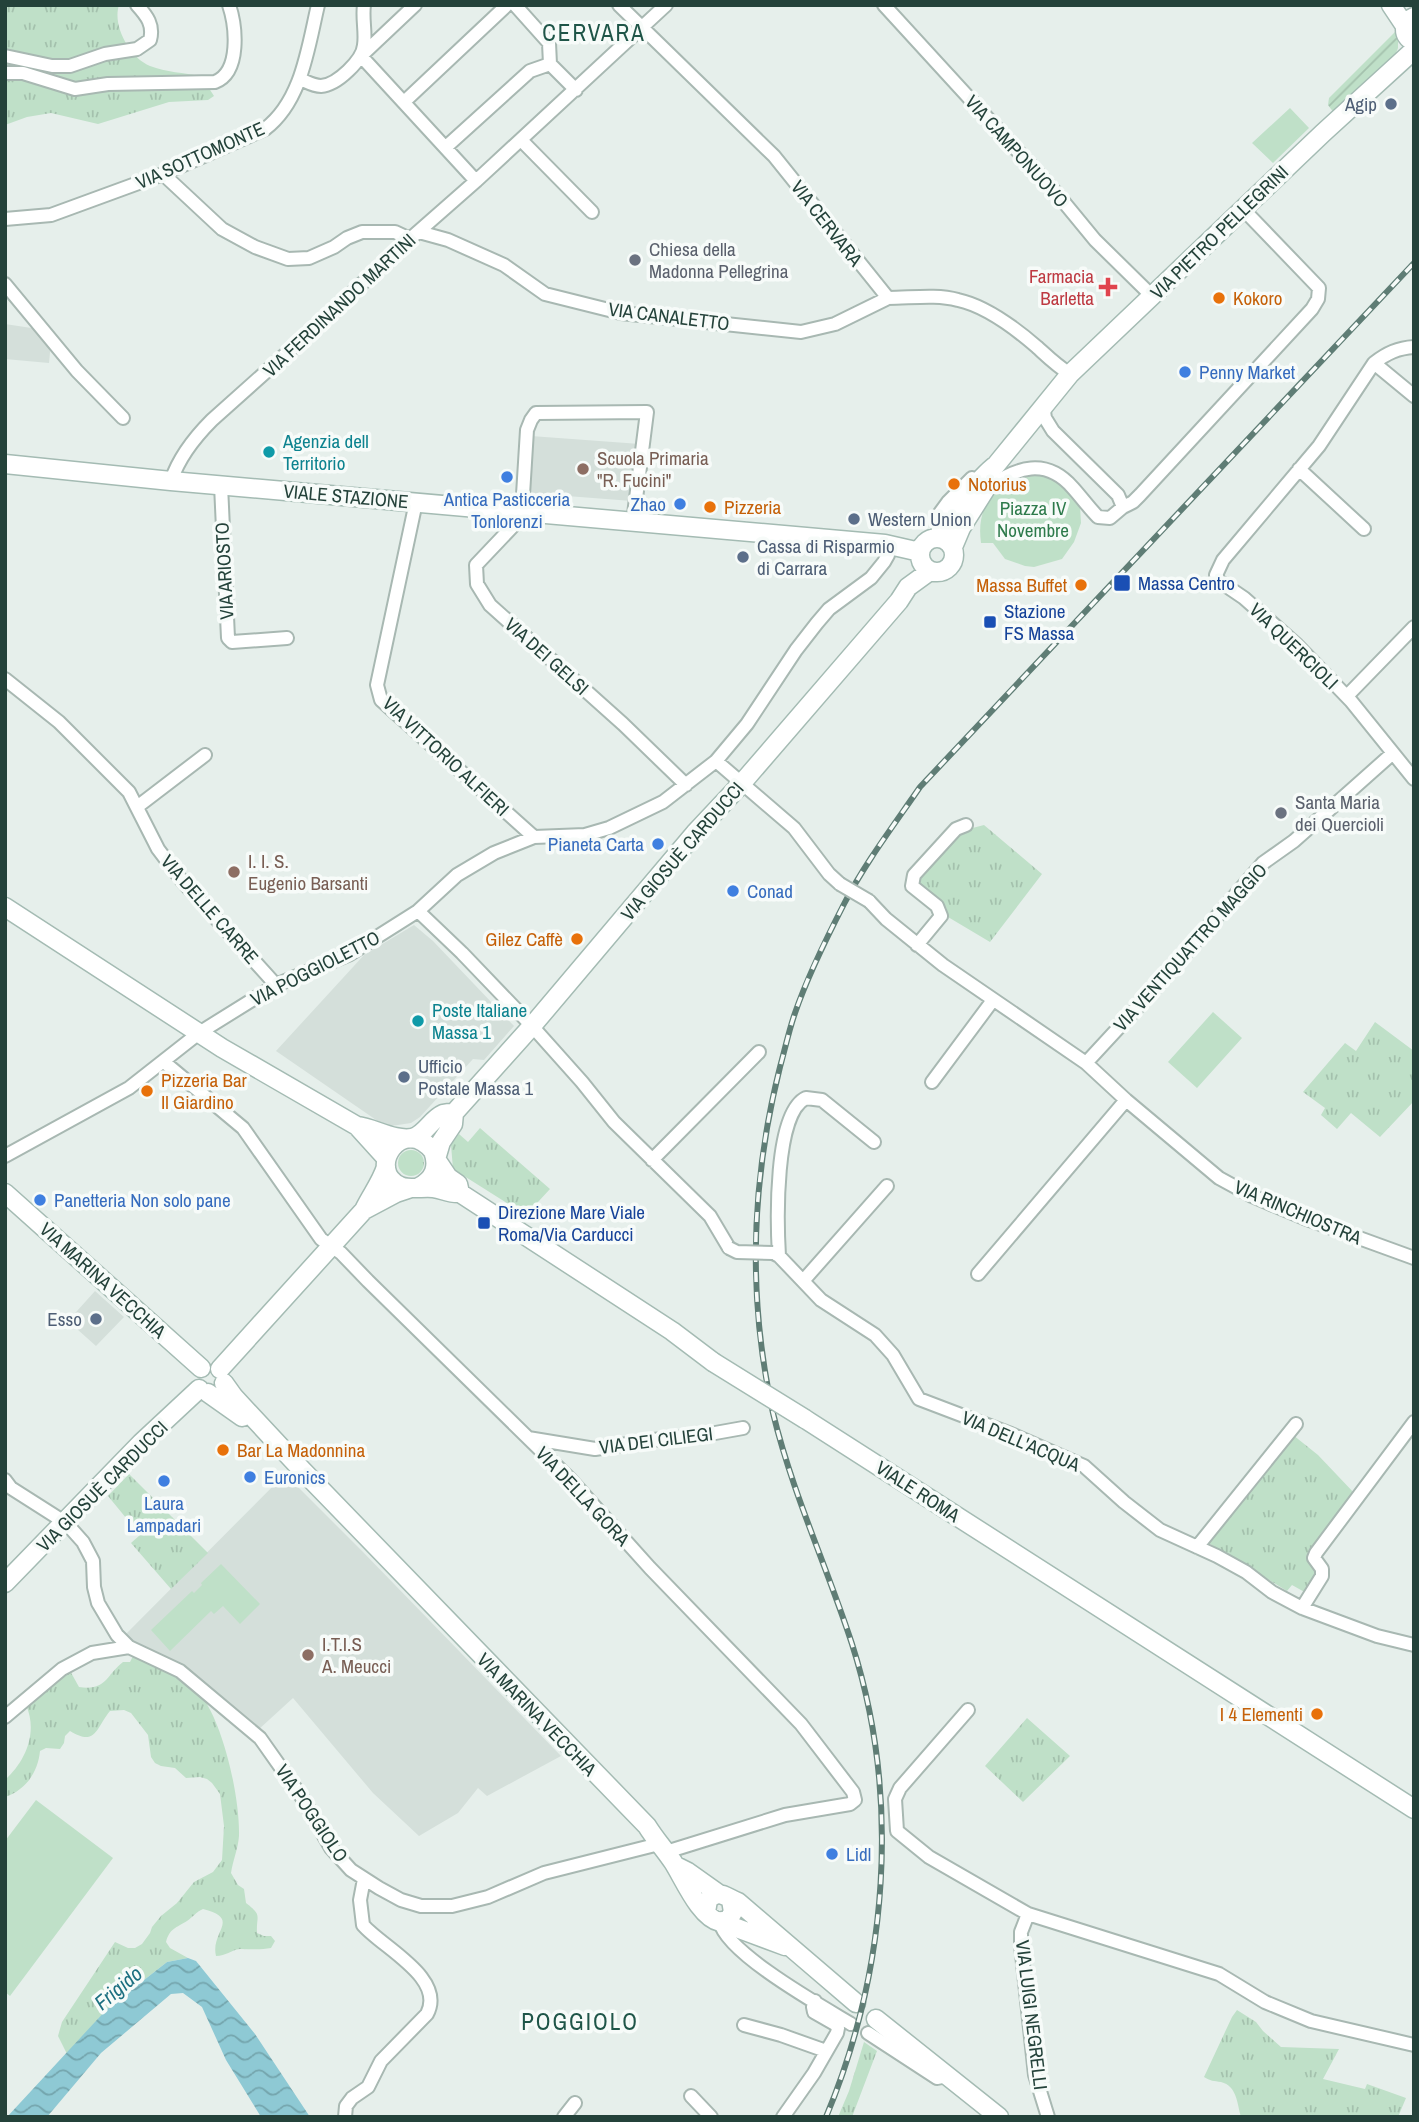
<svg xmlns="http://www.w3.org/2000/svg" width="1419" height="2122" font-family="'Archivo Narrow',sans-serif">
<defs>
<pattern id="grass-tufts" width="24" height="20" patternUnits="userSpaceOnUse" patternTransform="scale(1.75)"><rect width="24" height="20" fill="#bfe0c8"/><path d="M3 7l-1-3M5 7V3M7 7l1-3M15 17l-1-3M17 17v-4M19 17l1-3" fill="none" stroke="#a4c1ad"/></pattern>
<pattern id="garden-furrows" width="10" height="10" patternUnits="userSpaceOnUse" patternTransform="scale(1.75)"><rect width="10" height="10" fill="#bfe0c8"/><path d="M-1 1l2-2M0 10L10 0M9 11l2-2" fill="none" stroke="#a4c1ad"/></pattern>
<pattern id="water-waves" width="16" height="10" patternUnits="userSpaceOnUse" patternTransform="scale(1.75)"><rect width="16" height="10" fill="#8ec9d4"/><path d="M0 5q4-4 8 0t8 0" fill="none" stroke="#74a5ad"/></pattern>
</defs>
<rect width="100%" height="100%" fill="#e6efeb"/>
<path fill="#d4dfda" d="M5,324L38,329L51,342L49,363L5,359Z
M531,436L640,444L632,501L528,493Z
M414,925L433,941L514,1026L484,1060L473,1059L420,1117L411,1123L391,1126L382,1124L276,1051L364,955Z
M95,1291L124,1317L96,1346L68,1321Z
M285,1474L363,1552L561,1756L487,1796L478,1788L458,1813L419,1836L373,1793L293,1698L258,1730L122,1638Z"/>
<path fill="url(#grass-tufts)" d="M5,5H119C112,26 130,58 150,66C166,72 184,73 201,76L214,96L208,100L169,102L98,124L51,113L27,117L5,125Z
M984,825L1042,874L990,942L948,917L946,907L918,887L916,881L961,831Z
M1375,1022L1414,1051V1101L1380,1137L1351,1113L1337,1129L1321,1115L1325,1108L1303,1092L1345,1043L1356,1051Z
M480,1128L550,1189L526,1215L453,1169L451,1145L459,1134L468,1142Z
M398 1163a13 13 0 1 1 26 0a13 13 0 1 1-26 0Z
M1293,1435L1318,1455L1356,1495L1309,1560L1320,1571L1308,1594L1292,1585L1287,1591L1207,1542Z
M129,1474L208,1553L171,1589L131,1543L140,1535L108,1496Z
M134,1654C150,1662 173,1669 186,1681C193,1687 200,1694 205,1701C225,1732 240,1799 239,1836C238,1849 233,1860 231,1873L238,1885L244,1889L246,1903C263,1916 256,1915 257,1933L264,1936H271L275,1941L271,1948C261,1950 251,1949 240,1949C231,1950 226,1956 216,1956C210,1931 242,1919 203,1909C196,1912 193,1917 187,1921C176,1928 170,1928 166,1942L170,1948L188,1958L167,1962L107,2009L67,2054L58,2036L62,2022L115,1942L128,1948H135L142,1944L150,1933L152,1927L161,1916L177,1903L194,1882L213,1872L222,1860L224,1826L220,1794L212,1783L207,1779L200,1777L186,1778L175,1768L161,1766L155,1763L151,1757L148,1735L131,1713L124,1710L110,1711C96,1728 96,1747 70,1731L65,1736L64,1743L60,1749L46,1748L40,1751C38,1772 26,1790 5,1797V1780C26,1761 38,1732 26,1705L69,1669L79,1687C107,1691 106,1675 123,1662H130Z
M1027,1718L1070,1756L1023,1802L985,1766Z
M1237,2010L1256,2022L1263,2031L1281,2047L1339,2049L1323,2079L1365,2089L1367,2084L1406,2098L1398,2117H1241C1237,2103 1237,2086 1221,2082C1214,2081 1210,2081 1204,2077L1232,2017Z
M864,2042L877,2051L852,2117H838L849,2091Z"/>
<path fill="#bfe0c8" d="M1290,108L1309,128L1273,163L1252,143Z
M1025,473H1043L1062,482L1080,506L1081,523L1074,542L1062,559L1034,567L1025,566L1005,559L993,543H981C976,507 993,487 1025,473Z
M1213,1012L1242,1038L1197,1088L1168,1062Z
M221,1564L260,1604L240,1624L223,1606L214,1614L211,1611L170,1651L151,1630L192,1591L194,1593L202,1585L201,1583Z
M36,1800L113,1858L10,1996L5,1992V1841Z"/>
<path fill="url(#garden-furrows)" d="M1398,29V48L1394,58L1334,113L1328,105L1329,98Z"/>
<path fill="url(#water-waves)" d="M188,1958L196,1961L255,2034L310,2117H261L226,2060L202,2007L183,1993L171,1994L101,2053L47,2117H7L107,2009L167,1962Z"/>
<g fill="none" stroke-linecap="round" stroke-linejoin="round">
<defs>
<path id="street" d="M415,5L361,56L476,181
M619,5L774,156L888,298C911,298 936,294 958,300C986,306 1015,328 1037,347C1048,357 1057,366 1070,374
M884,5L1058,195L1095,240L1152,296
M5,56L52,66H70L105,54L137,49L150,40C154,25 147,16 137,5
M550,64L576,90
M5,73H23L75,89L108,84L215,82C241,72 236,26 229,5
M300,79C307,82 314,86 321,86C337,85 363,60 364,45C366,32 362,19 364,5
M404,102L507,5
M521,140L592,212
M446,147L530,71L550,64L549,43L515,5
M163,174L222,229L255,247L288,259L309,258L334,247L347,238L362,232H395L410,239
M5,219L51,215L163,174L265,129C302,101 308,47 318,5
M419,232L448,240L504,265L545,294L621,313L801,332L835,324L888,298
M5,284L77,371L123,418
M1414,347C1398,348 1387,353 1374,363L1319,446L1223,560L1216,575L1219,581L1244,598L1297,645L1351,701L1414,779
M1374,363L1414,396
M1043,405L1045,418L1053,431L1118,495L1123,507
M1299,469L1364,529
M171,481C179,457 194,438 212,420L297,344L410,239L476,181L666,5
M221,485L228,638L232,642L287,638
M987,488C1017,467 1046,457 1073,488C1082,498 1089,508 1098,517L1110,518L1123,507L1133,502L1140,495L1312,309L1318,299L1319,288L1243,209
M416,502L377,685L381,700L534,837
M515,510L513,526L476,565L477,584L490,605L623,724L686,785
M522,511L527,430L531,420L536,413L647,412L633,522
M945,524L940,513L948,502L972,478
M5,679L59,722L129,792L158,849L183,882L276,985
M1347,696L1414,627
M716,761L794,828L829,874L840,884
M137,807L205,755
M869,901L886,919L943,965L1086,1063L1126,1100L1219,1178L1252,1196L1304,1218L1414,1258
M418,911L462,953L532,1026L582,1082L614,1122L710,1216L729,1248
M917,945L941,916L937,906L912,886L914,875L956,829L966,825
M164,1062L243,1128L321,1239L341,1253L368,1281L571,1480L650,1568L801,1724L853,1792L855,1800L850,1804L785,1815L666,1852
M1086,1063L1158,985L1263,863L1294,841L1393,753
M932,1082L993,1000
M5,1156L129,1088L199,1033L276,985L350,954L418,911L457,875L494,853L534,837L585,835L609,828L663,802L716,761L747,724L796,650L817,623L829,609L871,578L884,562L888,555L889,545
M652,1160L759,1052
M773,1253L779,1256L821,1300L875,1335L893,1355L919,1399L1011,1434L1084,1466L1124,1502L1160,1530L1217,1556L1246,1572L1272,1592L1302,1608L1377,1636L1414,1645
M779,1256C777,1223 774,1113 806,1098L822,1100L874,1142
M978,1274L1126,1100
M803,1281L887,1186
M528,1438L595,1449L653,1440L704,1435L743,1428
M5,1480L11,1488L66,1523L83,1542L93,1561L94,1587L98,1603L117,1635L129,1647L180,1671L260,1738L303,1799L331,1848L351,1870L379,1888L401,1900L421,1906H452L488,1897L544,1873L659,1844
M1197,1547L1296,1424
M1302,1608L1322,1576V1569L1314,1558L1316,1553L1414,1422
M968,1710L900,1788L895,1799L897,1831L929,1857L1028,1914L1219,1974L1265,2002L1311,2021L1414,2045
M5,1717L62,1669L92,1653L129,1647
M1028,1914L1021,1932V1945L1035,2075L1048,2117
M720,1922C726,1953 823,2007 851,2024
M744,2025L781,2035L826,2051
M868,2033L937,2078L942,2077
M691,2096L711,2117
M345,2117L346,2106L352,2098L368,2087L381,2061L427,2014C446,1978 383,1948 363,1925L360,1900L364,1879
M564,2117L575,2103
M783,2117L814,2073L837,2033L838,2028L835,2024L814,2012L813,2007L815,2001"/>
<path id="secondary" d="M1391,5L1405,26
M1414,17C1402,23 1402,36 1414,42
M5,464L171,481L885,544L920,552
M938,537C947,518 980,477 996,465L1070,374L1323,133L1414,50
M920 555a17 17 0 1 1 34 0a17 17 0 1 1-34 0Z
M953,547L961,528L985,490
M5,907L222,1048L357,1126L386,1158
M357,1126C374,1128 394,1141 412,1138C425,1135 431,1119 443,1114C447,1113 450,1113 454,1113
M419,1187C434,1179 439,1167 433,1151C402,1113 365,1170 400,1186C410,1190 422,1187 433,1188C443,1189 449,1194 460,1193
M5,1193L201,1368
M364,1210L396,1193L411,1188
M713,1362L672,1331L460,1193L458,1184L448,1177L436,1159L441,1142L453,1124L454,1113L532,1026L695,833L742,783L899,601L908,587L930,571
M220,1369L364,1210C371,1195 381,1183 386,1167
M224,1383L234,1397L302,1470L647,1826C655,1839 665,1850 673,1862C684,1879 700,1918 720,1922L729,1919L733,1912L731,1900
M208,1393L242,1417
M805,1419L1414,1809
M5,1583L141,1443L199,1389
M676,1866L688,1872L719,1894
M706,1912L708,1900C720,1888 726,1898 738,1902L856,2003
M724,1922L734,1927L785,1946
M876,2019L999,2117"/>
</defs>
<use href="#street" stroke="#a8b8b2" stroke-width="16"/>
<use href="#secondary" stroke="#a4bbb3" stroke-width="21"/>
<use href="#street" stroke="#fff" stroke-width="12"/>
<use href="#secondary" stroke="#fff" stroke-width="18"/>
<defs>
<path id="rail" d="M826,2117C888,1969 901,1797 852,1644C827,1567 792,1492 773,1413C747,1296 751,1182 780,1067C785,1049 789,1030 795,1013C808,975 826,939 844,904C865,863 894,825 920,787L1414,263"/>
</defs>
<use href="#rail" stroke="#5f7d75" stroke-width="6"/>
<use href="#rail" stroke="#f7fbf9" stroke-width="3.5" stroke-dasharray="10" stroke-linecap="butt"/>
<defs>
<path id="street-bridge" d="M840,884L869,901
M729,1248L737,1252L773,1253"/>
<path id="secondary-bridge" d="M713,1362L805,1419"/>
</defs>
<use href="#street-bridge" stroke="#a8b8b2" stroke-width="16" stroke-linecap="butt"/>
<use href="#secondary-bridge" stroke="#a4bbb3" stroke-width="21" stroke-linecap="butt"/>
<use href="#street-bridge" stroke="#fff" stroke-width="12"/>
<use href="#secondary-bridge" stroke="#fff" stroke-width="18"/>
</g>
<g fill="#5c6f8a" stroke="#f7fbf9" stroke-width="2.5">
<circle cx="1391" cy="104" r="7"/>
<circle cx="854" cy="519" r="7"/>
<circle cx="743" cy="557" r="7"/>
<circle cx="404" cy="1077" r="7"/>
<circle cx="96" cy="1319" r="7"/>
</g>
<g fill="#6b7280" stroke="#f7fbf9" stroke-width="2.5">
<circle cx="635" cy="260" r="7"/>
<circle cx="1281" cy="813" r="7"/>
</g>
<path fill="#e0444e" stroke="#f7fbf9" stroke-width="2.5" d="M1104.5 276.5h7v7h7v7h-7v7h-7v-7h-7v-7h7z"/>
<g fill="#e8710a" stroke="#f7fbf9" stroke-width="2.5">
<circle cx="1219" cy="298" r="7"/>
<circle cx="954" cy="484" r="7"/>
<circle cx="710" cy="507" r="7"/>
<circle cx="1081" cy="585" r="7"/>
<circle cx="577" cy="939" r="7"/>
<circle cx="147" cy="1091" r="7"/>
<circle cx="223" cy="1450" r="7"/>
<circle cx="1317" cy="1714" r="7"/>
</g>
<g fill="#3f7fe0" stroke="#f7fbf9" stroke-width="2.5">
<circle cx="1185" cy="372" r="7"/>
<circle cx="507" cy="477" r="7"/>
<circle cx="680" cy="504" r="7"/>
<circle cx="658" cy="844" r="7"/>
<circle cx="733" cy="891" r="7"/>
<circle cx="40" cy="1200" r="7"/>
<circle cx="250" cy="1477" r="7"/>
<circle cx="164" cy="1481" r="7"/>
<circle cx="832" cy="1854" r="7"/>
</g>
<g fill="#0f9aa8" stroke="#f7fbf9" stroke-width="2.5">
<circle cx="269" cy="452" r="7"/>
<circle cx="418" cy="1021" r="7"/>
</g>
<g fill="#8d6e63" stroke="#f7fbf9" stroke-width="2.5">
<circle cx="583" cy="469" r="7"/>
<circle cx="234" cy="872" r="7"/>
<circle cx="308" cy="1655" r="7"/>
</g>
<g fill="#1a4fb4" stroke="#f7fbf9" stroke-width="2.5">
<rect x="1113" y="574" width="18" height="18" rx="3.5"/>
<rect x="983" y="615" width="14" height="14" rx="3.5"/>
<rect x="477" y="1216" width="14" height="14" rx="3.5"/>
</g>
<g text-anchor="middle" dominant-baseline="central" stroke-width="7" stroke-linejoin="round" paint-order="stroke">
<g font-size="19" fill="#4e5e75" stroke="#f7fbf9" text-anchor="start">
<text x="1377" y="104" text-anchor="end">Agip</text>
<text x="868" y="519">Western Union</text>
<text x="757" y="546">Cassa di Risparmio<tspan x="757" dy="22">di Carrara</tspan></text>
<text x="418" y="1066">Ufficio<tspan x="418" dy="22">Postale Massa 1</tspan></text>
<text x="82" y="1319" text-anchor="end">Esso</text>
</g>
<g font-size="19" fill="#24423a" stroke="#f7fbf9">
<text transform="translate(1017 151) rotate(48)">VIA CAMPONUOVO</text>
<text transform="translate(200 155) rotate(-24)">VIA SOTTOMONTE</text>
<text transform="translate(827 223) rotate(52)">VIA CERVARA</text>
<text transform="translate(1219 232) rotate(-44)">VIA PIETRO PELLEGRINI</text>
<text transform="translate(339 305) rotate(-43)">VIA FERDINANDO MARTINI</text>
<text transform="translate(669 316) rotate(7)">VIA CANALETTO</text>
<text transform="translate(346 496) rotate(5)">VIALE STAZIONE</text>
<text transform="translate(224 571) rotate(-93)">VIA ARIOSTO</text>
<text transform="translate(1294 646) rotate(44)">VIA QUERCIOLI</text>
<text transform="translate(547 656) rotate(42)">VIA DEI GELSI</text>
<text transform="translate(446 756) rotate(43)">VIA VITTORIO ALFIERI</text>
<text transform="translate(682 851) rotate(-49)">VIA GIOSUÈ CARDUCCI</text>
<text transform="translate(210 909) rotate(49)">VIA DELLE CARRE</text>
<text transform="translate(1190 947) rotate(-48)">VIA VENTIQUATTRO MAGGIO</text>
<text transform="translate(315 968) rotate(-27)">VIA POGGIOLETTO</text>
<text transform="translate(1298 1212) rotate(23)">VIA RINCHIOSTRA</text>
<text transform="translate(103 1280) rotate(42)">VIA MARINA VECCHIA</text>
<text transform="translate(656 1440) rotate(-7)">VIA DEI CILIEGI</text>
<text transform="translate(1021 1441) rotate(23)">VIA DELL'ACQUA</text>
<text transform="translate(102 1486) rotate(-45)">VIA GIOSUÈ CARDUCCI</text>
<text transform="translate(918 1491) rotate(33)">VIALE ROMA</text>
<text transform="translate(583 1496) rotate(47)">VIA DELLA GORA</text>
<text transform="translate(537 1714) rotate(46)">VIA MARINA VECCHIA</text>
<text transform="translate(312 1813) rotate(56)">VIA POGGIOLO</text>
<text transform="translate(1032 2015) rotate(83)">VIA LUIGI NEGRELLI</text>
</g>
<g font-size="19" fill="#5b616d" stroke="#f7fbf9" text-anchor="start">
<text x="649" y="249">Chiesa della<tspan x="649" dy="22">Madonna Pellegrina</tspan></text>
<text x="1295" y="802">Santa Maria<tspan x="1295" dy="22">dei Quercioli</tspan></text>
</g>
<g font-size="19" fill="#be3a42" stroke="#f7fbf9" text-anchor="end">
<text x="1094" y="276">Farmacia<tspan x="1094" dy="22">Barletta</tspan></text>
</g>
<g font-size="19" fill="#c56008" stroke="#f7fbf9" text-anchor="start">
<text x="1233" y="298">Kokoro</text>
<text x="968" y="484">Notorius</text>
<text x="724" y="507">Pizzeria</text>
<text x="1067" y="585" text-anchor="end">Massa Buffet</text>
<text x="563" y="939" text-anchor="end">Gilez Caffè</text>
<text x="161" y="1080">Pizzeria Bar<tspan x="161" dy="22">Il Giardino</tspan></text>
<text x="237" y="1450">Bar La Madonnina</text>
<text x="1303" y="1714" text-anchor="end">I 4 Elementi</text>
</g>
<g font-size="19" fill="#366cbe" stroke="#f7fbf9" text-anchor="start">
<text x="1199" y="372">Penny Market</text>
<text x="507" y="499" text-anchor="middle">Antica Pasticceria<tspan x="507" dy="22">Tonlorenzi</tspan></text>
<text x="666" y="504" text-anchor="end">Zhao</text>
<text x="644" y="844" text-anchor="end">Pianeta Carta</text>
<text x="747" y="891">Conad</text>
<text x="54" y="1200">Panetteria Non solo pane</text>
<text x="264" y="1477">Euronics</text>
<text x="164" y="1503" text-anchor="middle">Laura<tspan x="164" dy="22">Lampadari</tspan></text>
<text x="846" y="1854">Lidl</text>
</g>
<g font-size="19" fill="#0d838f" stroke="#f7fbf9" text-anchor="start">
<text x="283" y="441">Agenzia dell<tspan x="283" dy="22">Territorio</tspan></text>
<text x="432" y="1010">Poste Italiane<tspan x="432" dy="22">Massa 1</tspan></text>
</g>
<g font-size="19" fill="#785e54" stroke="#f7fbf9" text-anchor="start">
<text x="597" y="458">Scuola Primaria<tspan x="597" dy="22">"R. Fucini"</tspan></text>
<text x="248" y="861">I. I. S.<tspan x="248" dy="22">Eugenio Barsanti</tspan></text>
<text x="322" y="1644">I.T.I.S<tspan x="322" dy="22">A. Meucci</tspan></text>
</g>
<g font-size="19" fill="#2d7a4b" stroke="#f7fbf9">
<text x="1033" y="508">Piazza IV<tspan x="1033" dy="22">Novembre</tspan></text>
</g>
<g font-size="19" fill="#164399" stroke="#f7fbf9" text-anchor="start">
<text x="1138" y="583">Massa Centro</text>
<text x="1004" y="611">Stazione<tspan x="1004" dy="22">FS Massa</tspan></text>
<text x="498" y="1212">Direzione Mare Viale<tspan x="498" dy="22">Roma/Via Carducci</tspan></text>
</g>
<g font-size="21" font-style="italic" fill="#1c6f80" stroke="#f7fbf9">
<text transform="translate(118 1988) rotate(-40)">Frigido</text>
</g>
<g font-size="23" letter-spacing="2" fill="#1f5548" stroke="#f7fbf9">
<text x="594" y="32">CERVARA</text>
<text x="580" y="2021">POGGIOLO</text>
</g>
</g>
<rect width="1419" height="2122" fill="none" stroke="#24423a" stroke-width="14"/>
</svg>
